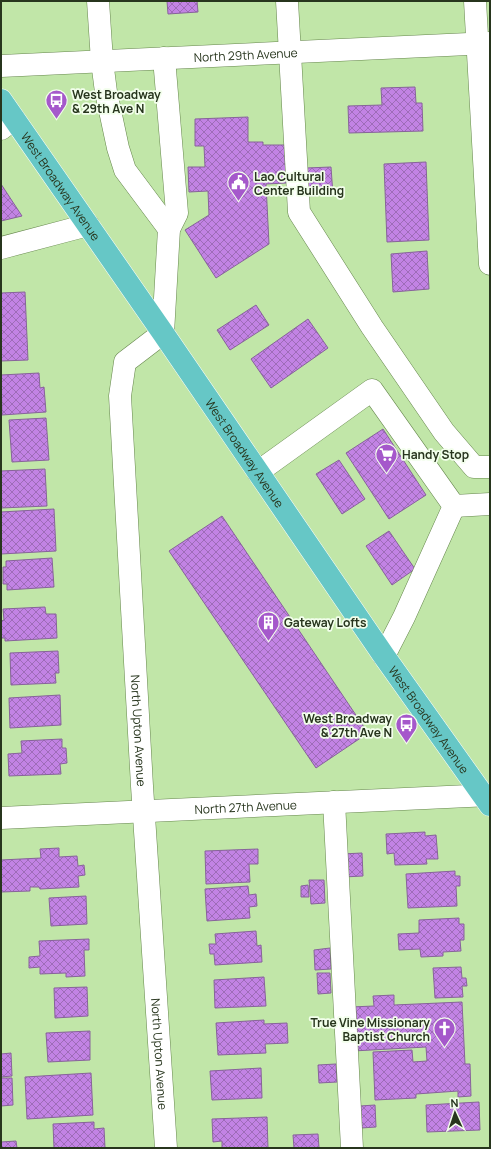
<svg xmlns="http://www.w3.org/2000/svg" width="491" height="1149" font-family="Manrope,sans-serif">
<defs>
<pattern id="building-cross-hatch" width="8" height="8" patternUnits="userSpaceOnUse"><rect width="8" height="8" fill="#c283e4"/><path d="M0 0l8 8M0 8l8-8" fill="none" stroke="#9e6cb8"/></pattern>
</defs>
<rect width="100%" height="100%" fill="#c1e6a8"/>
<path fill="url(#building-cross-hatch)" stroke="#87639a" d="M167,1H197L198,12L168,14Z
M415,87L416,103H422L423,131L349,133L348,106L382,105L381,88Z
M248,117V142H263V145H285L286,183L266,184L269,244L216,278L185,230L209,215L208,191L189,192L188,167H205L204,146H195V119Z
M426,162L429,240L387,242L384,164Z
M331,167L333,195L307,196L306,168Z
M1,184L22,216L1,221Z
M427,251L429,289L393,292L391,254Z
M25,292L28,360L1,361V293Z
M256,305L269,325L230,350L217,330Z
M308,319L328,348L271,388L251,359Z
M39,373L40,388L44,387L46,412L2,415L1,375Z
M46,418L49,460L12,462L9,420Z
M383,429L426,495L389,519L346,453Z
M339,460L365,499L342,514L316,474Z
M45,469L47,506L1,508V471Z
M54,509L56,551L1,554V512Z
M222,516L368,733L316,768L169,551Z
M389,531L415,569L392,585L366,546Z
M52,558L54,587L7,590V584H3V567H6V561Z
M45,607L46,614H56L57,638L5,641V638H1V621L4,620L3,609Z
M58,651L59,673H55L56,683L11,685L10,653Z
M60,695L61,725L10,728L9,698Z
M62,739V748H66L67,763L60,764L61,774L9,776L8,754L22,753L21,741Z
M425,832V836L436,835L438,859H426L427,864L395,865L394,853L387,854L386,834Z
M59,848V857L77,856L78,866L84,865L85,875L78,876L79,887L40,889L39,887H30V891L1,892V860L41,858L40,849Z
M258,849V864H249L250,882L206,884L205,851Z
M362,853L363,876L343,877L342,854Z
M455,871V876H460V886H456L457,906L408,908L406,874Z
M309,880H324L325,903L311,904Z
M308,885L309,897H301V886Z
M248,886L249,895L256,894L257,906L249,907L250,918L207,921L205,889Z
M86,896L87,924L51,926L49,898Z
M459,918V924H464V940H460L461,951L443,952V956L421,957L420,949L399,950L398,934L419,933V920Z
M256,931L257,946L261,945L262,962L215,965L214,954H210L209,944H216L215,934Z
M89,939V950H84L85,976L66,977V973L40,974V967L29,968V957L40,956L39,941Z
M330,948L331,969L315,970L314,950Z
M461,967L462,978H466L467,986H462L463,997L435,998L433,968Z
M317,973H330L331,993L318,994Z
M264,977L266,1006L215,1008L214,980Z
M87,987L88,1016L55,1018L54,988Z
M394,995V1005L462,1002L465,1064H470L471,1096L458,1097V1091L416,1094V1098L375,1100L373,1052L412,1050L413,1062L427,1061L426,1047L353,1051L351,1007L374,1006L373,996Z
M264,1020V1024L287,1023L288,1043L265,1044L266,1053L218,1055L216,1023Z
M90,1031V1060L48,1062L46,1033Z
M11,1053L12,1076L1,1077V1054Z
M336,1064L337,1082L319,1083L318,1065Z
M261,1068L262,1098L212,1100L210,1071Z
M91,1073L93,1115L27,1119L25,1077Z
M1,1078H12L13,1105L1,1106Z
M479,1102L480,1130L427,1132L426,1105Z
M375,1105L376,1127L361,1128L360,1106Z
M267,1117L268,1148H222V1141L213,1142L212,1119Z
M94,1122V1129L104,1128L105,1148H54L53,1124Z
M318,1134L319,1148H294L293,1135Z
M16,1141L17,1148H1V1142Z"/>
<g fill="none" stroke-linecap="round" stroke-linejoin="round">
<defs>
<g id="minor">
<path d="M98,1L102,61L106,92L118,148L125,170L169,229"/>
<path d="M287,1L299,212L372,327L444,432L474,467H490"/>
<path d="M475,1L490,264"/>
<path id="s1" d="M164,58L177,213L169,229L163,333L125,362L120,396L142,786L166,1148"/>
<path id="s2" d="M1,66L490,43"/>
<path d="M1,129L14,119"/>
<path d="M1,248L88,225"/>
<path d="M258,472L372,390L454,506L404,617L384,656"/>
<path d="M454,506L490,504"/>
<path d="M334,802L352,1148"/>
<path id="s3" d="M1,818L490,795"/>
</g>
<g id="major">
<path id="s4" d="M1,100L163,333L384,656L490,805"/>
</g>
</defs>
<use href="#minor" stroke="#66874d" stroke-width="23"/>
<use href="#major" stroke="#fff" stroke-width="23"/>
<use href="#minor" stroke="#fff" stroke-width="22"/>
<use href="#major" stroke="#66c7c6" stroke-width="22"/>
</g>
<defs>
<symbol id="bus-pin" viewBox="-11 -11 22 30"><path d="M0 17L-7.5 6A9.5 9.5 0 1 1 7.5 6Z" fill="#a558cb" stroke="#f2feeb"/><path d="M-5-6H5V4H4V6H2V4H-2V6H-4V4H-5ZM-3.5-4V0h7V-4ZM-3.5 1.2v1.5H-2V1.2ZM2 1.2v1.5H3.5V1.2Z" fill="#fff"/></symbol>
<symbol id="civic-pin" viewBox="-11 -11 22 30"><path d="M0 17L-7.5 6A9.5 9.5 0 1 1 7.5 6Z" fill="#a558cb" stroke="#f2feeb"/><path d="M-.6-6.5H3V-4.5H.6V-3L4-1V1h2V6H-6V1h2V-1L-.6-3ZM-1.2 2.5V6h2.4V2.5Z" fill="#fff"/></symbol>
<symbol id="supermarket-pin" viewBox="-11 -11 22 30"><path d="M0 17L-7.5 6A9.5 9.5 0 1 1 7.5 6Z" fill="#a558cb" stroke="#f2feeb"/><path d="M-6-5.5h2.5l.6 2H6L4.5 2H-2.5L-4.4-4H-6ZM-1.5 3.2a1.3 1.3 0 1 0 .1 0ZM3 3.2a1.3 1.3 0 1 0 .1 0Z" fill="#fff"/></symbol>
<symbol id="building-pin" viewBox="-11 -11 22 30"><path d="M0 17L-7.5 6A9.5 9.5 0 1 1 7.5 6Z" fill="#a558cb" stroke="#f2feeb"/><path d="M-4-6H4V6H1V3H-1V6H-4ZM-2.5-4.3h1.7v1.8h-1.7ZM.8-4.3h1.7v1.8H.8ZM-2.5-1h1.7V.8h-1.7ZM.8-1h1.7V.8H.8Z" fill="#fff"/></symbol>
<symbol id="church-pin" viewBox="-11 -11 22 30"><path d="M0 17L-7.5 6A9.5 9.5 0 1 1 7.5 6Z" fill="#a558cb" stroke="#f2feeb"/><path d="M-1.2-6h2.4v3.5h3.3v2.4h-3.3V6h-2.4V-.1h-3.3v-2.4h3.3Z" fill="#fff"/></symbol>
</defs>
<g fill-rule="evenodd">
<use href="#bus-pin" x="44" y="88" width="25" height="34"/>
<use href="#civic-pin" x="226" y="170" width="25" height="34"/>
<use href="#supermarket-pin" x="374" y="442" width="25" height="34"/>
<use href="#building-pin" x="256" y="610" width="25" height="34"/>
<use href="#bus-pin" x="394" y="712" width="25" height="34"/>
<use href="#church-pin" x="432" y="1016" width="25" height="34"/>
</g>
<g text-anchor="middle" dominant-baseline="central" stroke-width="3.5" stroke-linejoin="round" paint-order="stroke">
<g font-size="12" fill="#27351d" stroke="#f2feeb">
<text stroke="none"><textPath href="#s2" startOffset="245">North 29th Avenue</textPath></text>
<text stroke="none"><textPath href="#s4" startOffset="105">West Broadway Avenue</textPath></text>
<text stroke="none"><textPath href="#s4" startOffset="429">West Broadway Avenue</textPath></text>
<text stroke="none"><textPath href="#s4" startOffset="753">West Broadway Avenue</textPath></text>
<text stroke="none"><textPath href="#s1" startOffset="695">North Upton Avenue</textPath></text>
<text stroke="none"><textPath href="#s3" startOffset="245">North 27th Avenue</textPath></text>
<text stroke="none"><textPath href="#s1" startOffset="1019">North Upton Avenue</textPath></text>
</g>
<g font-size="12" font-weight="bold" fill="#27351d" stroke="#f2feeb" text-anchor="start">
<text x="72" y="94">West Broadway<tspan x="72" dy="14">&amp; 29th Ave N</tspan></text>
<text x="254" y="176">Lao Cultural<tspan x="254" dy="14">Center Building</tspan></text>
<text x="402" y="454">Handy Stop</text>
<text x="284" y="622">Gateway Lofts</text>
<text x="392" y="718" text-anchor="end">West Broadway<tspan x="392" dy="14">&amp; 27th Ave N</tspan></text>
<text x="430" y="1022" text-anchor="end">True Vine Missionary<tspan x="430" dy="14">Baptist Church</tspan></text>
</g>
</g>
<rect width="491" height="1149" fill="none" stroke="#27351d" stroke-width="4"/>
<g transform="translate(455 1113) rotate(357)" stroke="#f2feeb" stroke-width="3" paint-order="stroke">
<path d="M0-3L7 15L0 10L-7 15Z" fill="#27351d"/>
<text y="-6" font-size="11" font-weight="bold" text-anchor="middle" fill="#27351d">N</text>
</g>
</svg>
